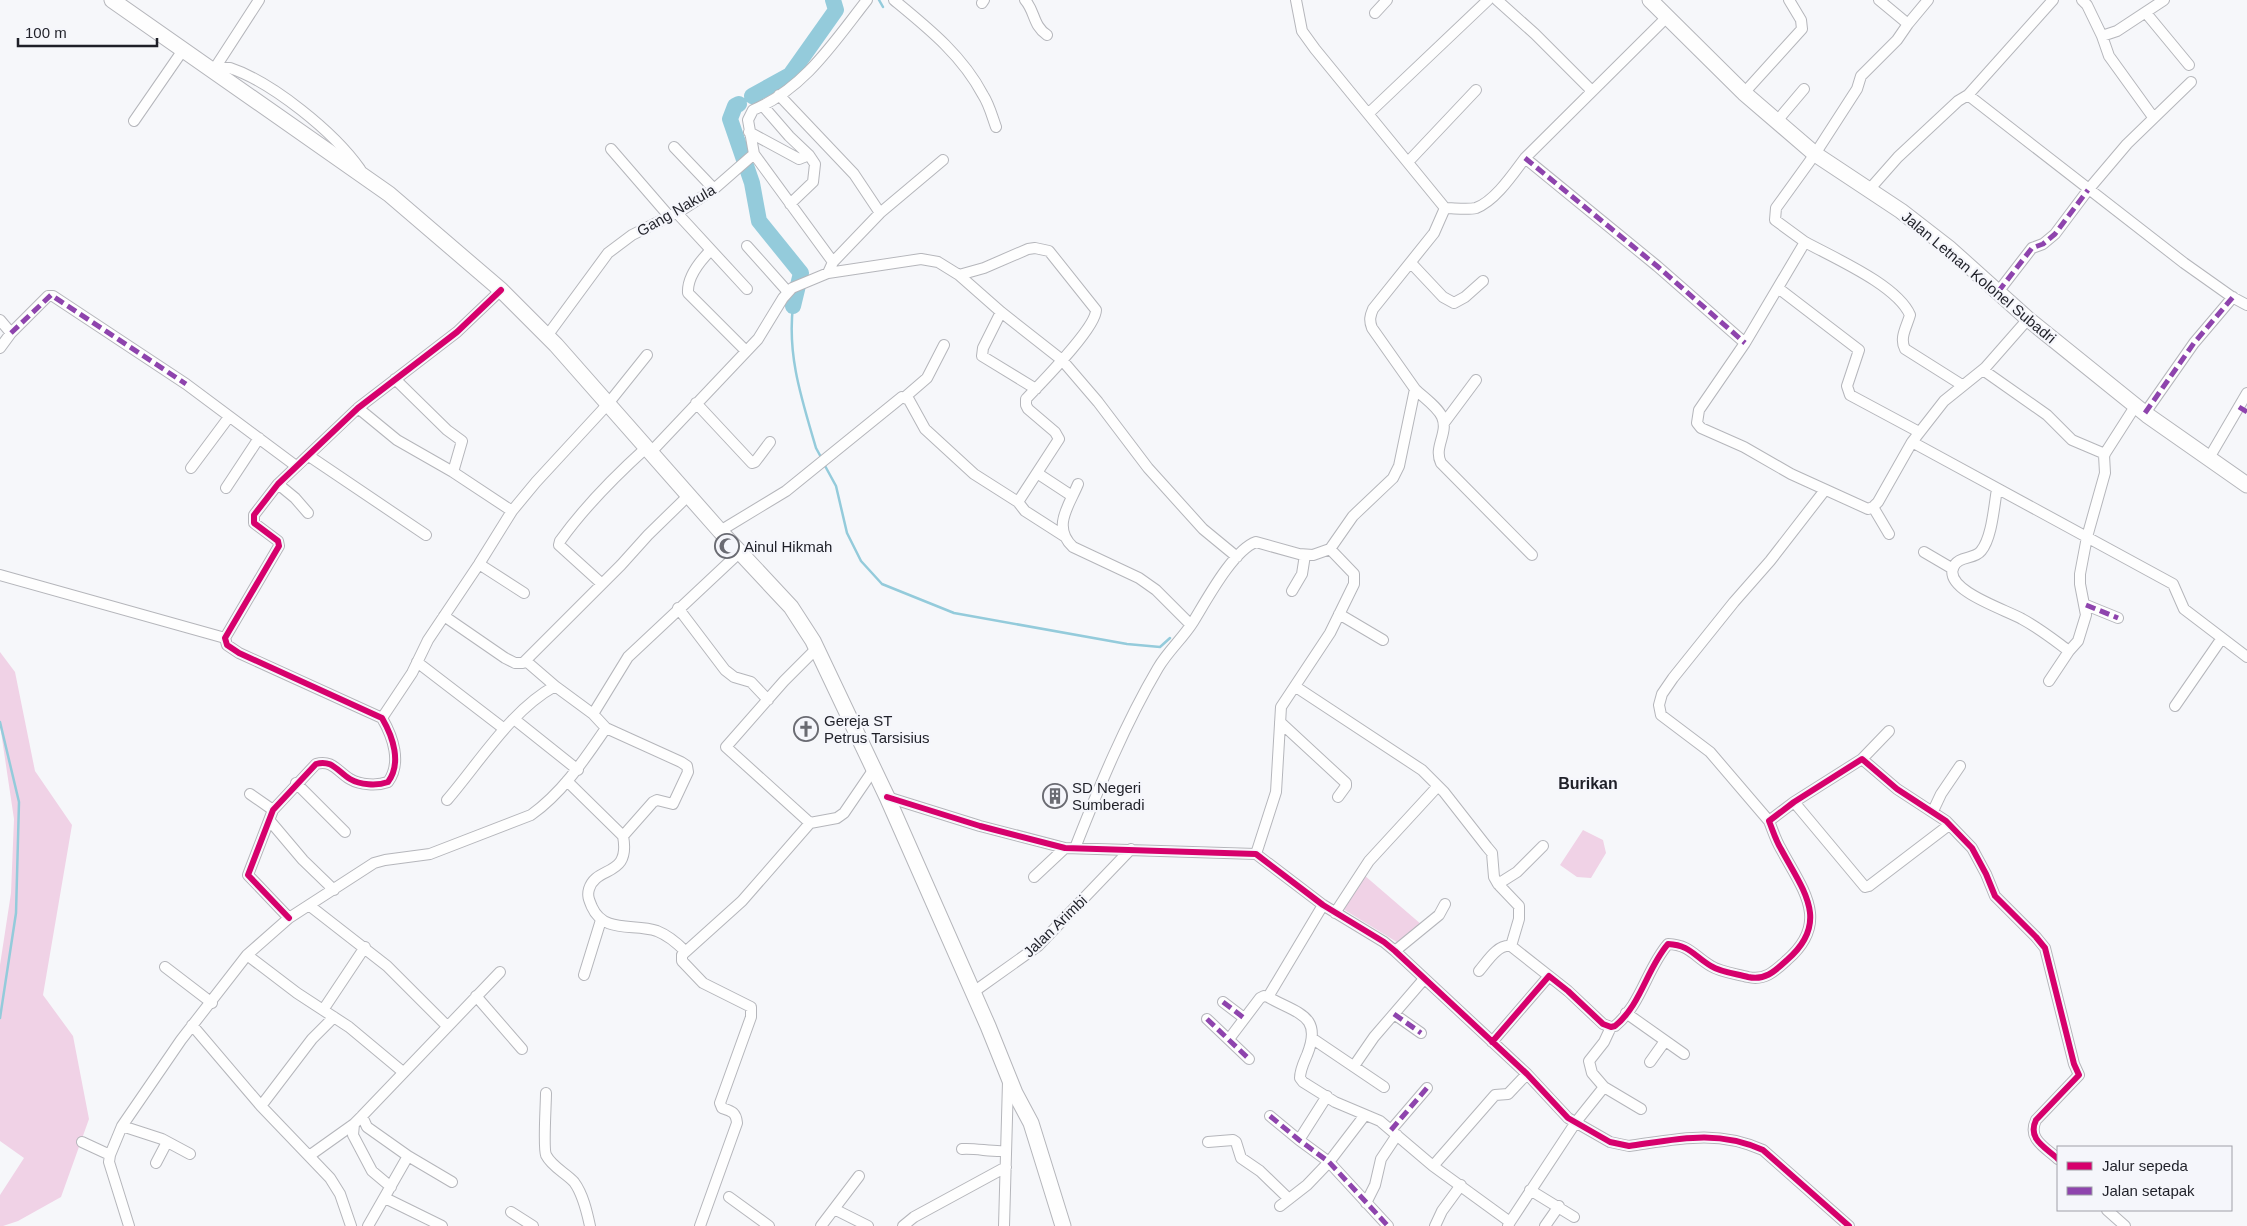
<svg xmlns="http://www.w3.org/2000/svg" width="2247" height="1226" font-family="Helvetica,sans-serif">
<rect width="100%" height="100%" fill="#f6f7fa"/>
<path fill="#f0d2e6" d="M0,652L15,672L35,771L72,825L43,995L73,1036L89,1119L61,1197L18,1221L3,1226H0V1195L24,1158L0,1141V965L11,893L14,819L0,725Z
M1583,830L1603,840L1606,853L1591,878L1577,877L1560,865Z
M1364,875L1422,925L1400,944L1343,909Z"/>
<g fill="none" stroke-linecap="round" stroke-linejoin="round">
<path stroke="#94cbdb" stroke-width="2.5" d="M879,0L883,7
M793,306C787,356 802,400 816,448L822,459
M824,464L836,486L847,533L861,561L882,584L954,613L1127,644L1160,647L1170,638
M0,722L19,802L16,913L0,1018"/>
<path stroke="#94cbdb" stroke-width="16" d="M752,96L790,75L836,10L833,0
M739,104L735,106L730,119L752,183L759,221L801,273L793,306"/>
<defs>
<path id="street" d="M894,0C928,28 962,55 983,95C989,104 992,116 996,127
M1025,0C1035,11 1033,26 1047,35
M1296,0L1302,31L1315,49L1445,208
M1497,0L1535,34L1592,91
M1879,0L1908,24L1897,40L1861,76L1857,89L1815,154L1776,208L1775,220L1805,242L1745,343L1699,410L1697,423L1701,428L1744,447L1791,474L1868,509L1873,507L1878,502L1912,442
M2082,0L2087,5L2102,36L2117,31L2164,0
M982,3L984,0
M1375,13L1387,0
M2146,13L2189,65
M1908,24L1928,0
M2102,36L2109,56L2153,117
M213,71L259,0
M216,73L223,68H230C272,82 334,132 360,169
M1744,93L1802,29L1801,20L1789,0
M779,95L854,174L880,213
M1968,95L2053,0
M763,106L789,136L809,155L815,164L813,182L790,204
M1369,113L1488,0
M134,121L183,50
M1777,121L1804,89
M749,132L799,159L809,155
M674,147L714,189
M611,149L669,216
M754,154L833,262
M1525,158L1657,266L1745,343
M1408,162L1476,90
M1868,191L1898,157L1958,101L1968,95L2184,263L2232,297L2247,305
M1445,208C1454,208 1467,210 1476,208C1495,201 1513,174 1525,158L1666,18
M676,212L747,289
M1805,242C1834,258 1897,285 1910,315C1907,326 1899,338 1905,349L1962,385
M747,246L788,292
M711,250C701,260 687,277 688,293L746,351
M1411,263L1443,297L1454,303L1465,297L1483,281
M828,273L833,262L880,213L943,160
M959,275L984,268L1028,249L1035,248L1049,251L1096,310C1096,328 1040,384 1026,399V405L1028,409L1055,432L1059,439L1018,502
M1778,288L1859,350L1847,386L1850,395L1919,432
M1998,292L2032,248L2043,244L2055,234L2088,190L2127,144L2191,82
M1001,312L983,348L982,356L1036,389
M2028,319L1985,368L1944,401L1912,442L2173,584L2184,609L2247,657
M0,320L11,333L0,348
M11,333L48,296H53L186,384L296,466
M547,336L608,253L632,235L682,210L714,189L754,154L748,120L753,110C804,89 834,42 867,0
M1983,370L2047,415L2072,440L2105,454
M395,379L447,430L462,441L453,472L512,511
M1415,389C1423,397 1438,407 1442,417C1449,433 1433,447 1441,463L1532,555
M905,397L927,378L944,345
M696,403L752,463L755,462L770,442
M358,408L397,440L453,472
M2145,413L2194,343L2233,297
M1444,423L1476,380
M650,453L758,339L783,298L792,288L828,273L921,259L938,262L959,275L1001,312L1062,360L1098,402L1148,468L1203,529L1237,557
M309,456L426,535
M2209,458L2247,393
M191,468L229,417
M1037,473L1072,496
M278,484L295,498L308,513
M1078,484C1070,504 1051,527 1073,547L1139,578L1156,590L1191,625
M226,488L259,438
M1997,489C1994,506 1992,538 1981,551C1974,560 1958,555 1953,568C1945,591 2007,610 2022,619C2039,628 2054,640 2069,651L2078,641L2086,615L2080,584V574L2087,537L2105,473L2104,455L2136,405
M1873,507L1889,534
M720,531L786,491L902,397L909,400L925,429L974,474L1018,502L1025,511L1064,536
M1924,552L1953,569
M479,564L524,593
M0,575L225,638
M602,584L559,545L560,541C585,506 614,477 646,448
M1292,591L1302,574L1305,555
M2086,605L2118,618
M678,608L725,670L734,677L751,682L768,700
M1339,614L1383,640
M444,616L505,658L515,663H523L621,565L648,535L689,495
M526,661L555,686
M417,662L503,728
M2049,681L2069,651
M1296,687L1422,770L1444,792L1487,847L1492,853L1494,877L1498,884L1519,906V919L1511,946
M2175,706L2222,638
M382,718L412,673L428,640L479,564L512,511L536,482L607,405L647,355
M514,719L578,770
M1280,722L1346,783V786L1338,797
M606,728L681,762L687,766L688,772L673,804L657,800L653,802L623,836
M1862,759L1889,731
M567,781L623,836C631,878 596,865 589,889C587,896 589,900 592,907C604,934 634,923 657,931C667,935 677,943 685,951
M296,783L345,832
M250,794L273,810
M887,797L980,826L1065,848L1256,854L1323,905L1384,942L1395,951L1527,1074L1568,1118L1610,1142L1629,1146C1677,1139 1717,1129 1763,1150L1849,1226
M447,800C479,763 511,710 555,686L593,714
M1794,802L1865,887L1869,886L1949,825
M1933,811L1941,794L1960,766
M270,821L303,860L334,890
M1769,821L1710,752L1661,715L1659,705L1662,694L1673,678L1734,602L1770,561L1825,490
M810,823L726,747L784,681L816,649
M1075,848C1099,787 1125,724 1158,668C1168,651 1183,638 1193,622C1206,601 1233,550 1256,542L1299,554L1313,555L1330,549L1353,516L1393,478L1399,466L1415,389L1372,328C1369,320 1370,316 1373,309L1434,233L1445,208
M1256,854L1276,792L1281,707L1330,633L1354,584V574L1330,549
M1034,877L1065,848
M1498,884L1517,872L1543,846
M1323,905L1268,997C1298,1014 1323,1015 1307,1055C1304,1062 1300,1070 1300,1078L1303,1082L1335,1102L1380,1121L1433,1166L1510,1222L1508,1226
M310,906L387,966L447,1026
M1335,913L1369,861L1438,786
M289,918L248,875L273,810L316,764C332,759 338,772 350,779C360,785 377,786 388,782C402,763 393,737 382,718L239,653L227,645L225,638L279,546L278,541L254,523V515L278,484L358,408L457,332L501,290
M1395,951L1439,915L1445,904
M247,955L297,993L349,1027L403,1072
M165,967L212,1003
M1479,971C1487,962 1497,944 1511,946L1549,976
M584,975L601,920
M972,993L1038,946L1131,849
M476,996L522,1049
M1223,1002L1244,1018
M323,1010L365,947
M1626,1013L1684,1054
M1394,1014L1421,1033
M1207,1019L1249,1059
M192,1025L261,1106L330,1178L340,1194L351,1226
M1229,1039L1260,998L1264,996L1268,997
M1313,1039L1384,1087
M1492,1042L1549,976L1568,991L1603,1024L1611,1027L1615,1026C1641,1005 1647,968 1668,944C1690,945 1694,956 1711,966C1720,972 1737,974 1748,977C1765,981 1775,971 1787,960C1831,922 1803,890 1781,849C1776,841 1773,831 1769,821L1794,802L1862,759L1897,789L1946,821L1972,848L1986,874L1995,896L2036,937L2045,948L2074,1064L2079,1075L2036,1120C2027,1139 2045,1147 2058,1159
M1650,1062L1665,1041
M1354,1066L1374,1037L1424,979
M1604,1087L1641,1109
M546,1093C546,1105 543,1148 546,1155C552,1167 566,1173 574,1182C583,1194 587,1212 590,1226
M261,1106L312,1039L334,1017
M362,1116L354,1124L353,1135L372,1171L391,1187
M1270,1116L1299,1140L1329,1162L1388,1226
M122,1126L162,1139L190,1154
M1391,1130L1427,1088
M1299,1140L1327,1096
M82,1142L110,1155
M1208,1142L1233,1140L1236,1142L1241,1158L1260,1171L1289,1199
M962,1149C977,1148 990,1152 1005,1151
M309,1156L354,1124
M408,1156L452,1182
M156,1163L167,1142
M1433,1166L1495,1095L1508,1094L1527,1074
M1530,1190L1574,1217
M729,1197L769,1226
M385,1198L442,1226
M1366,1203L1375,1185L1381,1159L1397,1135
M1280,1206L1307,1185L1329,1162L1365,1115
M834,1209L868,1226
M2107,1210L2125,1226
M511,1212L533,1226
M1510,1222L1576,1122L1604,1087L1592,1073L1589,1061L1604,1042L1611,1027
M129,1226L109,1162L110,1155L122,1126L181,1040L247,955L289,918L374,863L385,860L430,854L531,815C563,792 584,760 606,728L593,714L628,657L740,552
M368,1226L408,1156L367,1127L362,1116L500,972
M700,1226L737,1123C736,1112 731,1111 722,1108L720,1103L751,1017V1007L703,983L682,961V955L742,901L810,823L837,818L844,813L874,769
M821,1226L859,1176
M903,1226L914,1217L1006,1167
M1004,1226L1008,1082
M1435,1226L1442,1211L1461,1185
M1545,1226L1559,1206"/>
<path id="secondary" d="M112,0L389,194L501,290L556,345L720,531L791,607L813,641L887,797L988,1026L1015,1093L1031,1123L1063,1226
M1650,0L1744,93L1815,154L1901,211L1950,249L2028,319L2147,415L2247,485"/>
</defs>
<use href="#street" stroke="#b5b6bb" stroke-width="12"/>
<use href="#secondary" stroke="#b5b6bb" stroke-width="17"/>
<use href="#street" stroke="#fefefe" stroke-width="10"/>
<use href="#secondary" stroke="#fefefe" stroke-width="15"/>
<path stroke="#8e44ad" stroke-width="5" stroke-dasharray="10 5" stroke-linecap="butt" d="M1525,158L1657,266L1745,343
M1998,292L2032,248L2043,244L2055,234L2088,190
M11,333L51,295L186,384
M2239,407L2247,412
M2145,413L2194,343L2233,297
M2086,605L2118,618
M1223,1002L1244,1018
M1394,1014L1421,1033
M1207,1019L1249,1059
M1270,1116L1299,1140L1329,1162L1388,1226
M1391,1130L1427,1088"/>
<defs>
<path id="cycleway" d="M887,797L980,826L1065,848L1256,854L1323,905L1384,942L1395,951L1527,1074L1568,1118L1610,1142L1629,1146C1677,1139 1717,1129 1763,1150L1849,1226
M289,918L248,875L273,810L316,764C332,759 338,772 350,779C360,785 377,786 388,782C402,763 393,737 382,718L239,653L227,645L225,638L279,546L278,541L254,523V515L278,484L358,408L457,332L501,290
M1492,1042L1549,976L1568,991L1603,1024L1611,1027L1615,1026C1641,1005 1647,968 1668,944C1690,945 1694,956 1711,966C1720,972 1737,974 1748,977C1765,981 1775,971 1787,960C1831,922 1803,890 1781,849C1776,841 1773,831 1769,821L1794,802L1862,759L1897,789L1946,821L1972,848L1986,874L1995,896L2036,937L2045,948L2074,1064L2079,1075L2036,1120C2027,1139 2045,1147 2058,1159"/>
</defs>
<use href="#cycleway" stroke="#f5f6fb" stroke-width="9"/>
<use href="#cycleway" stroke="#d6006c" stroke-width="6"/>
</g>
<defs>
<symbol id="mosque-ring" viewBox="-11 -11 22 22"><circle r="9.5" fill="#f5f6fb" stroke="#6a6b72" stroke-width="1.5"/><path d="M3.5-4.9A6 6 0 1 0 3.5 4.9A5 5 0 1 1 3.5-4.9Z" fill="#6a6b72"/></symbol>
<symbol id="church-ring" viewBox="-11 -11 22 22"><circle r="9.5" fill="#f5f6fb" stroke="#6a6b72" stroke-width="1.5"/><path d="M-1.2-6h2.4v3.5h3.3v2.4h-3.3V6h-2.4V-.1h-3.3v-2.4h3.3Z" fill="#6a6b72"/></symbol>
<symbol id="building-ring" viewBox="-11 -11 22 22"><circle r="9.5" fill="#f5f6fb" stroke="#6a6b72" stroke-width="1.5"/><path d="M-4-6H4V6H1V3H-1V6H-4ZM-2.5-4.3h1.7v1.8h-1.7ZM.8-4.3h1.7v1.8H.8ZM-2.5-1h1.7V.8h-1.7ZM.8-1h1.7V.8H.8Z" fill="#6a6b72"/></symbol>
</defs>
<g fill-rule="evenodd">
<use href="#mosque-ring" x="713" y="532" width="28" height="28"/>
<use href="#church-ring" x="792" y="715" width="28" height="28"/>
<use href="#building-ring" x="1041" y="782" width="28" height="28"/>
</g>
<g text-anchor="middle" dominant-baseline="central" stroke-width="4.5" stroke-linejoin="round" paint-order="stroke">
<g font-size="15" fill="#1f2028" stroke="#f5f6fb">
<text transform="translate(676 210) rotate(-30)">Gang Nakula</text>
<text transform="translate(1979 277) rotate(40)">Jalan Letnan Kolonel Subadri</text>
<text transform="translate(1055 926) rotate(-44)">Jalan Arimbi</text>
</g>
<g font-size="15" fill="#1f2028" stroke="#f5f6fb" text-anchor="start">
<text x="744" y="546">Ainul Hikmah</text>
<text x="824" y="720">Gereja ST<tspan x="824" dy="17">Petrus Tarsisius</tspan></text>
<text x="1072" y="787">SD Negeri<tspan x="1072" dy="17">Sumberadi</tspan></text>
</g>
<g font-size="16" font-weight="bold" fill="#1f2028" stroke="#f5f6fb">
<text x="1588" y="783">Burikan</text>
</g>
</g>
<rect x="2057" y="1146" width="175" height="65" fill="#f5f6fb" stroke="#9fa0a7"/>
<rect x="2067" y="1162" width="25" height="8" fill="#d6006c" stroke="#9fa0a7"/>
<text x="2102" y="1171" font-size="15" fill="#1f2028">Jalur sepeda</text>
<rect x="2067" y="1187" width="25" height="8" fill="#8e44ad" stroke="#9fa0a7"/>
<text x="2102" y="1196" font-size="15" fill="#1f2028">Jalan setapak</text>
<path d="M18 38v8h139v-8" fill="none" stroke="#1f2028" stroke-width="2.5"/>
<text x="25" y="38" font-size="15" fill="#1f2028" stroke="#f5f6fb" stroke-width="4" paint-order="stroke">100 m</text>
</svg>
